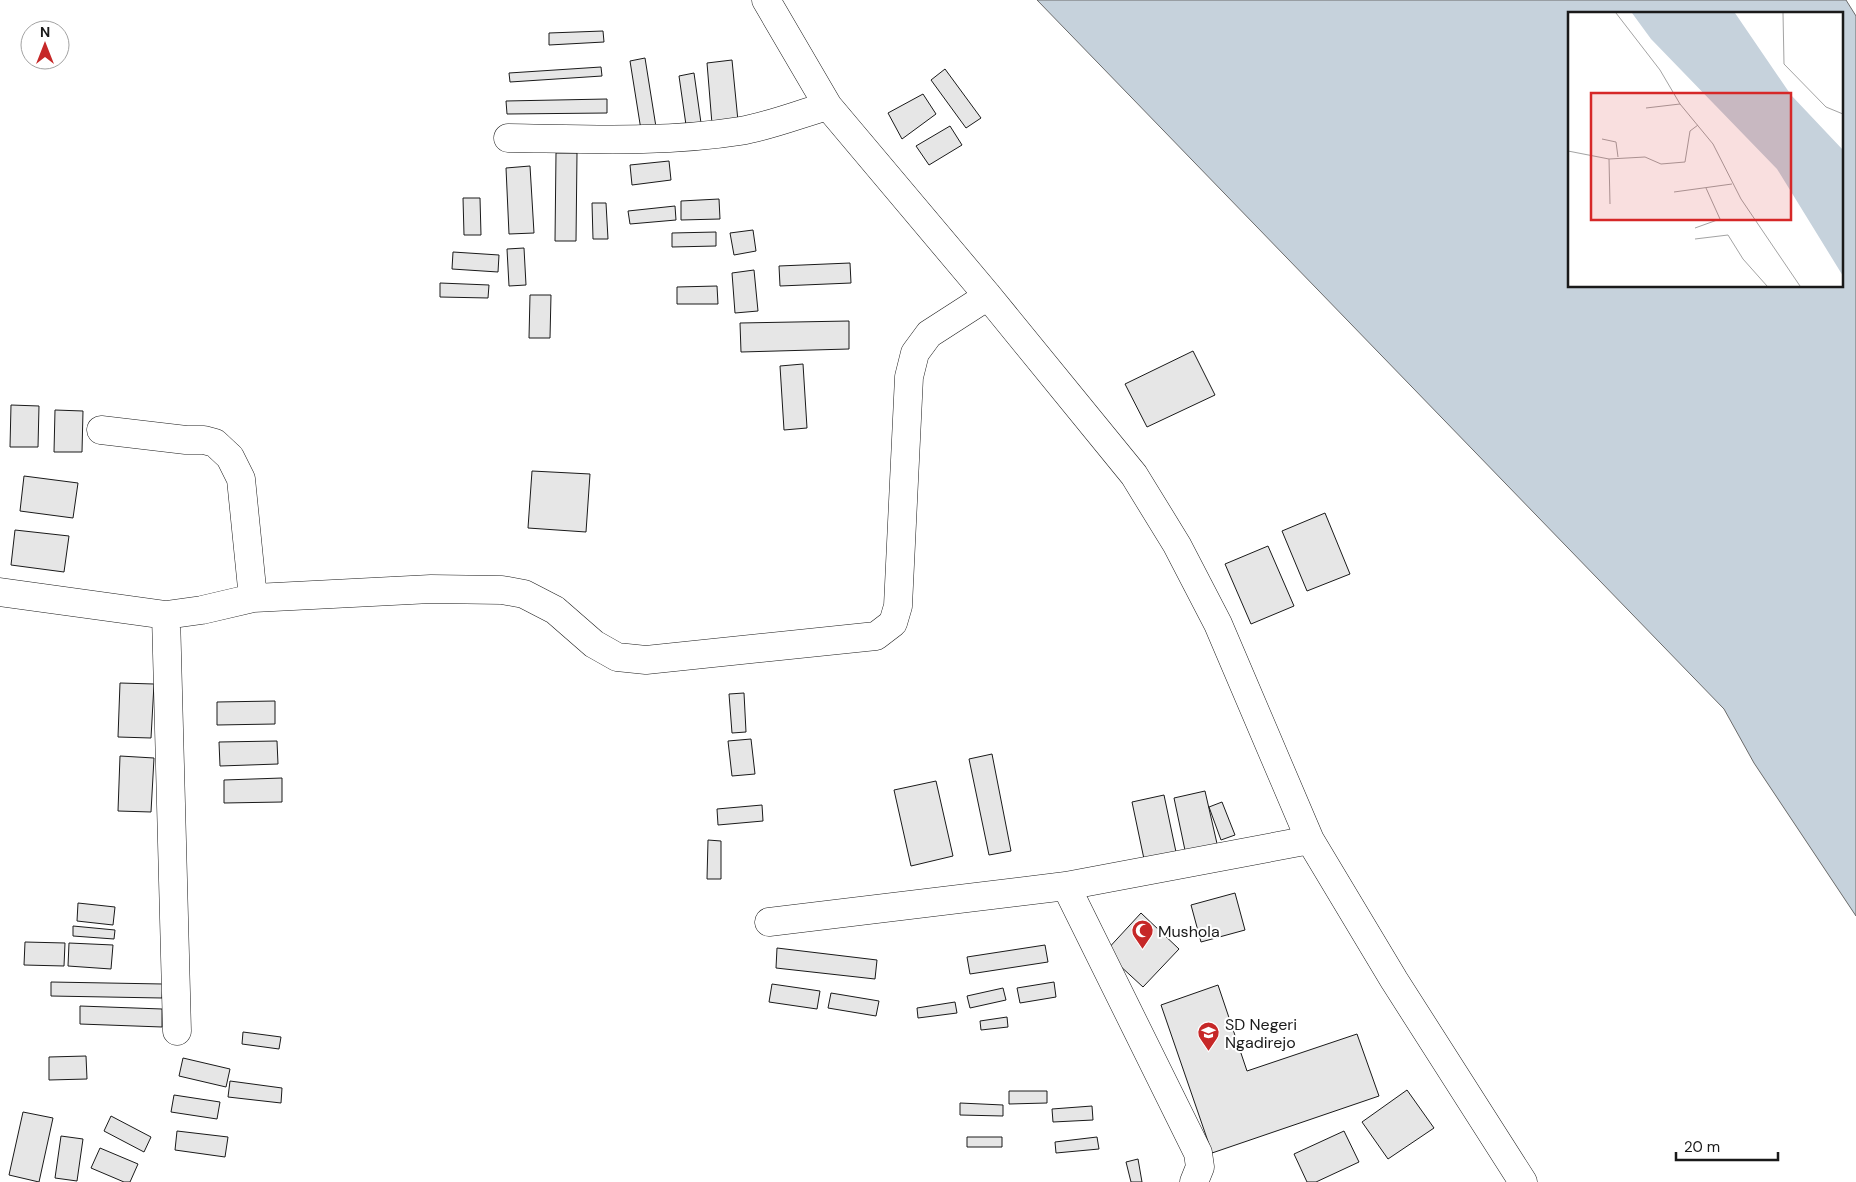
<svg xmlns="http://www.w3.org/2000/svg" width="1856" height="1182" font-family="'DM Sans',sans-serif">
<rect width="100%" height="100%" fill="#fff"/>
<path fill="#c6d2dc" stroke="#6a6a6a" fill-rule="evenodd" d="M1037,0H1846L1856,16V916L1754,763L1724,709ZM1570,14H1842V286H1570Z"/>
<path fill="#e6e6e6" stroke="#1a1a1a" d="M603,31L604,42L549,45V33Z
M645,58L656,127L641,130L630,61Z
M732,60L738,121L712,124L707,63Z
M601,67L602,76L510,82L509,73Z
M945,69L981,118L966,128L931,80Z
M694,73L701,123L686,125L679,76Z
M923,94L936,114L902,139L888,113Z
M607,99V113L507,114L506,101Z
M950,126L962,145L929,165L916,146Z
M556,153H577L576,241H555Z
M669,161L671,180L632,185L630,165Z
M530,166L534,233L509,234L506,168Z
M463,198H480L481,235H464Z
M719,199L720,219L681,220V201Z
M592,203H606L608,239H593Z
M675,206L676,220L630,224L628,211Z
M753,230L756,251L734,255L730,233Z
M716,232V246L672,247V233Z
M524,248L526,285L509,286L507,249Z
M453,252L499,255L498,272L452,269Z
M850,263L851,283L780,286L779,266Z
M754,270L758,311L735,313L732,273Z
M440,283L489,285L488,298L440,297Z
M717,286L718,304H677V287Z
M530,295H551L550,338H529Z
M849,321V349L741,352L740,323Z
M1193,351L1215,395L1147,427L1125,384Z
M803,364L807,428L784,430L780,366Z
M11,405L39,406L38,447H10Z
M55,410L83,411L82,452H54Z
M532,471L590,474L586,532L528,528Z
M24,476L78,483L73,518L20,511Z
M1325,513L1350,574L1307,591L1282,531Z
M15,530L69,536L64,572L11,565Z
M1268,546L1294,606L1251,624L1225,564Z
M120,683L154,684L151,738L118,737Z
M744,693L746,732L732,733L729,694Z
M275,701V724L217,725V702Z
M751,739L755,774L732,776L728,741Z
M277,741L278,764L220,766L219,742Z
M992,754L1011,851L989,855L969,759Z
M120,756L154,758L151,812L118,811Z
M282,778V802L224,803V780Z
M936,781L953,856L911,866L894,790Z
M1205,791L1218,848L1186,855L1174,798Z
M1164,795L1176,852L1144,859L1132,802Z
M1222,802L1235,835L1221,840L1209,807Z
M762,805L763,821L718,825L717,809Z
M708,840L721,841V879H707Z
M1235,893L1245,930L1201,942L1191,905Z
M78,903L115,907L113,925L77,921Z
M1141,913L1179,949L1143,987L1105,952Z
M73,926L115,930L114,939L73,936Z
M25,942L65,943L64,966L24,965Z
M69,943L113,945L111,969L68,966Z
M1045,945L1048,962L970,974L967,957Z
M777,948L877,960L875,979L776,968Z
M51,982L163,984L162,998L51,996Z
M1054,982L1056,997L1020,1003L1017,988Z
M772,984L820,991L817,1009L769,1002Z
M1218,985L1247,1071L1357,1034L1379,1096L1212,1153L1161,1005Z
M1003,988L1006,1000L970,1008L967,996Z
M831,993L879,1001L876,1016L828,1008Z
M955,1002L957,1013L918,1018L917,1008Z
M80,1006L162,1009V1027L80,1024Z
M1007,1017L1008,1027L981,1030L980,1021Z
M243,1032L281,1037L279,1049L242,1044Z
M86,1056L87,1079L49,1080V1057Z
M183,1058L230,1069L226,1087L179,1076Z
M230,1081L282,1088L281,1103L228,1097Z
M1407,1090L1434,1128L1388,1159L1362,1122Z
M1009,1091H1047V1103L1009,1104Z
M174,1095L220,1102L217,1119L171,1112Z
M960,1103L1003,1105V1116L960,1115Z
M1092,1106L1093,1120L1053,1122L1052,1109Z
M23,1112L53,1118L39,1182L9,1175Z
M111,1116L151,1137L144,1152L104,1131Z
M177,1131L228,1137L225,1157L175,1150Z
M1344,1131L1359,1162L1316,1182H1307L1294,1154Z
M61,1136L83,1139L77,1181L55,1178Z
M967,1137H1002V1147H967Z
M1097,1137L1099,1149L1056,1153L1055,1142Z
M100,1148L138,1164L130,1182H124L91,1168Z
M1138,1159L1142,1182H1131L1126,1162Z"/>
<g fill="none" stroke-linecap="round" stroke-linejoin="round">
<defs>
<path id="minor" d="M766,0L828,106L988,296L1134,475L1177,545L1218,624L1310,840L1394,980L1523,1182
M508,138C586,139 664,143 740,131C770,126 799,114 828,106
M101,430L186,440H204L215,443L230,457L241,479L253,598
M0,592L166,615L202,610L253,598L431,589L502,590L524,594L555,610L594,644L617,657L646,660L876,636L893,623L898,606L909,377L915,353L929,334L988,296
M166,615L177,1031
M1066,886L1198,1153L1200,1167L1194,1182
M769,922L1066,886L1310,840"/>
</defs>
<use href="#minor" stroke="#1a1a1a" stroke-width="29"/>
<use href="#minor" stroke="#fff" stroke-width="28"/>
</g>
<defs>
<symbol id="mosque-pin" viewBox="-11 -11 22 30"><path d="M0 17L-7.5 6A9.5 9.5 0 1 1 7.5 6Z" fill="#c62828" stroke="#fff"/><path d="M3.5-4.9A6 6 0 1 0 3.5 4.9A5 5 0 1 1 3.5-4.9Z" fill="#fff"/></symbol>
<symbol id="school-pin" viewBox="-11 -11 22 30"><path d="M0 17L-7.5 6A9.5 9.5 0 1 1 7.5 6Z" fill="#c62828" stroke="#fff"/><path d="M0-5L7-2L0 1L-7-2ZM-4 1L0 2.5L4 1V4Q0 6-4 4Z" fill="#fff"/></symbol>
</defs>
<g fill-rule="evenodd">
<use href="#mosque-pin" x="1130" y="918" width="25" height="34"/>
<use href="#school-pin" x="1196" y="1020" width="25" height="34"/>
</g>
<g text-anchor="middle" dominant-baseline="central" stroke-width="4" stroke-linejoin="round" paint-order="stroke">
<g font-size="16" fill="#1a1a1a" stroke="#fff" text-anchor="start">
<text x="1158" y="931">Mushola</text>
<text x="1225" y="1024">SD Negeri<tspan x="1225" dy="18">Ngadirejo</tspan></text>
</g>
</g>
<g transform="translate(1568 12)">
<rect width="275" height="275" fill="#fff"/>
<path d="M64,1H167L223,83L275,138V264L209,157L83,27Z" fill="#c6d2dc"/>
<path fill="none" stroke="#a3a3a3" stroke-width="1" d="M48,1L92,58L112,92L145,132L173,187L232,274M215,1L216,52L258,95L275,102M78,96L112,92M34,127L48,130L50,145M0,139L41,147L77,145L93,152L117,150L122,119L130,113M41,147L42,192M106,180L164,172M127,216L152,207L138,176M127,227L160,223L175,247L199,274"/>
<path fill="#d62828" fill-opacity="0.15" stroke="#d62828" stroke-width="2.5" d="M23,81H223V208H23Z"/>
<rect width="275" height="275" fill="none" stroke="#1a1a1a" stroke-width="2.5"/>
</g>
<g transform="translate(45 45)"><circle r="24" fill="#ffffff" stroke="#a3a3a3"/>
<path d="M0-4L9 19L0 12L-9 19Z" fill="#c62828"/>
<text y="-8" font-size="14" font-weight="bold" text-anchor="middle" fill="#1a1a1a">N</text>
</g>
<path d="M1676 1152v8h102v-8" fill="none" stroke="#1a1a1a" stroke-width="2.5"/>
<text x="1684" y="1152" font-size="15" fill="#1a1a1a" stroke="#ffffff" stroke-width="4" paint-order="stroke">20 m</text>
</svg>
